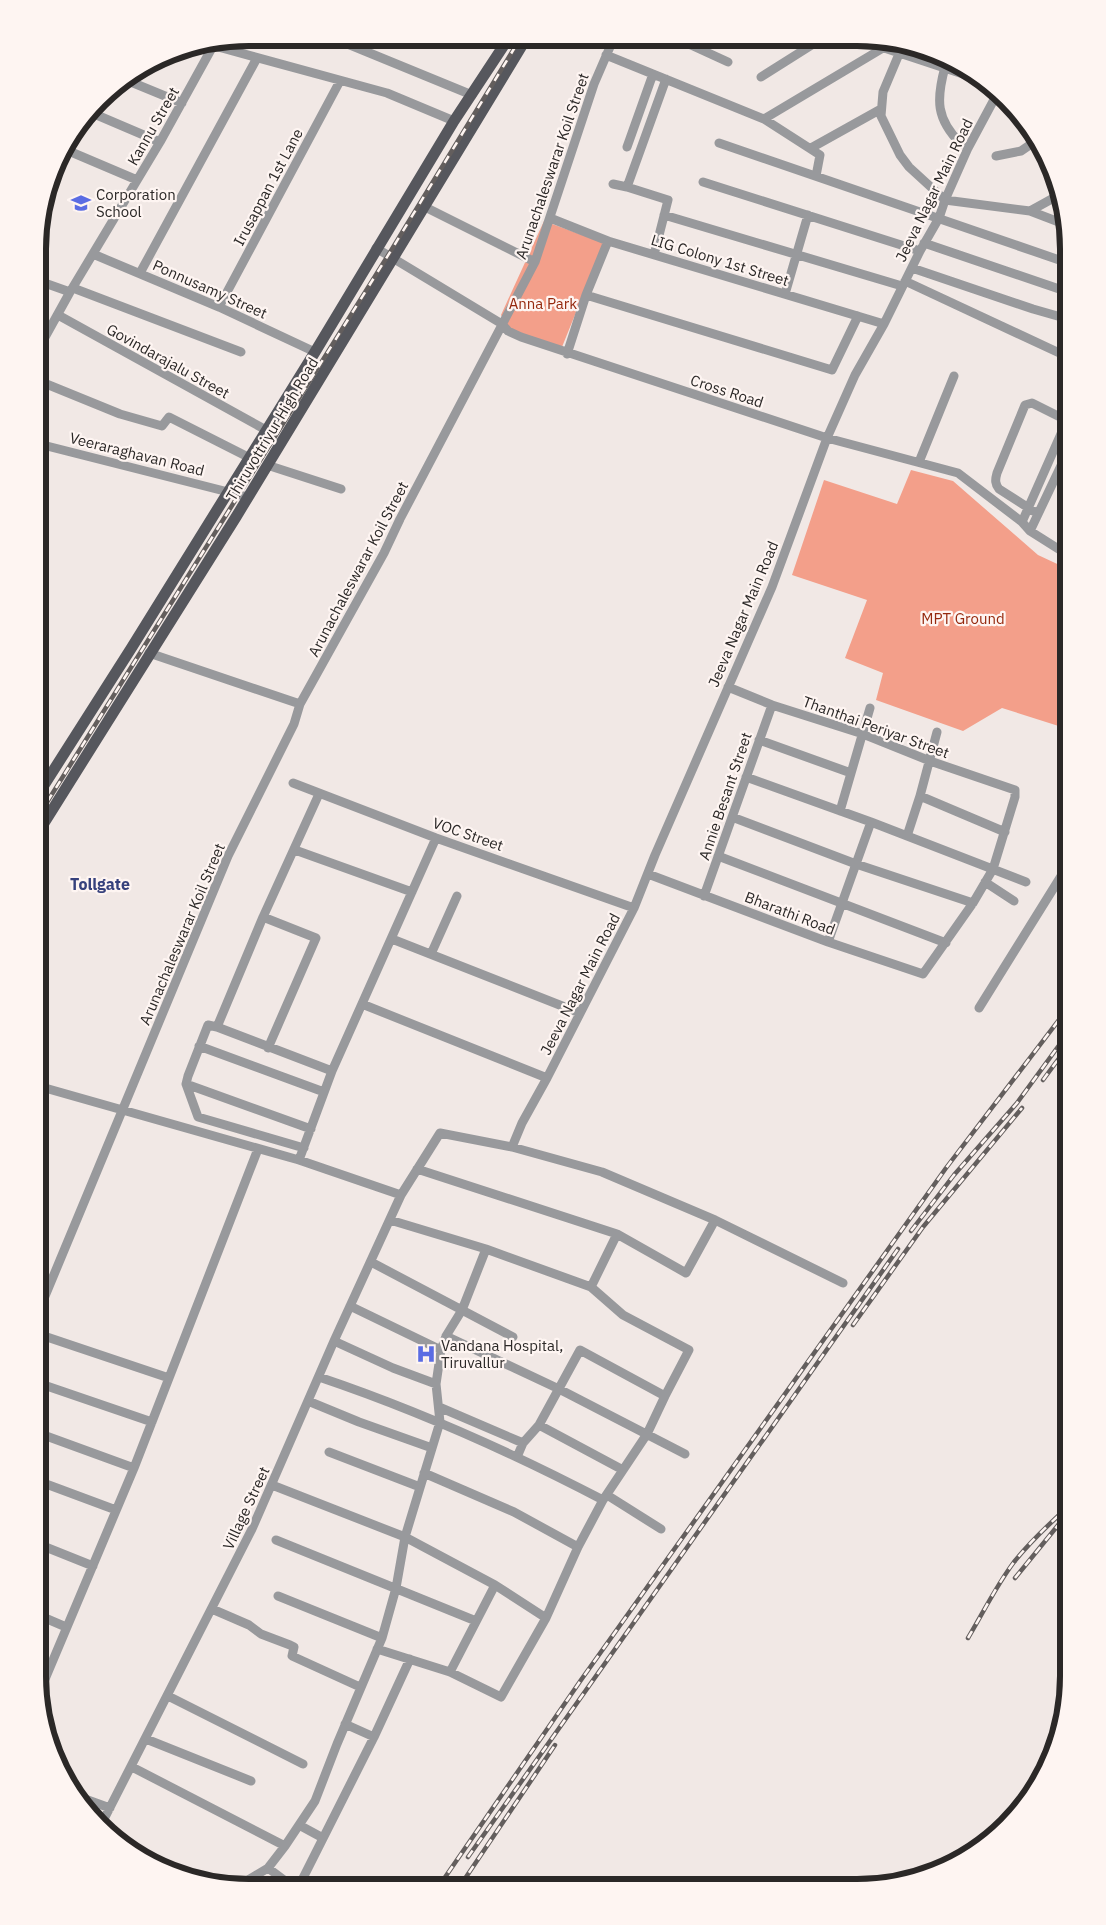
<svg xmlns="http://www.w3.org/2000/svg" width="1106" height="1925" font-family="'IBM Plex Sans',sans-serif">
<rect width="100%" height="100%" fill="#f1e8e5"/>
<path fill="#f39f8a" d="M544,221L604,243L562,347L511,331L501,315Z
M911,470L953,481L1038,555L1068,569V729L1002,708L963,731L876,700L883,673L845,658L867,600L792,575L824,480L897,504Z"/>
<g fill="none" stroke-linecap="round" stroke-linejoin="round">
<path stroke="#98999c" stroke-width="9" d="M333,38L472,95
M680,40L728,62
M863,41L981,80
M211,45L387,93L454,121
M899,54L883,92L881,116L900,155L909,167L945,200L1030,211L1064,224
M606,55L764,119L820,155L816,176
M945,67C936,100 936,119 961,144
M761,77L818,41
M126,80L182,103
M92,113L160,142
M764,119L883,48
M719,143L1068,263
M627,147L653,74
M811,148L881,109
M64,149L137,180
M996,156L1021,151L1037,140
M703,182L920,251
M613,184L627,187
M425,207L535,262
M1030,211L1059,195
M664,215L902,286
M550,218L608,241L884,324
M924,243L1068,292
M376,248L502,324L508,331L521,337L827,438L958,473L1022,522L1030,531L1068,555
M93,254L219,307L315,352
M654,255L668,200L627,187L666,79
M912,268L1033,309L1068,319
M140,273L257,58
M39,281L70,292
M905,281L1068,357
M73,288L241,352
M785,294L808,215
M586,295L832,370L858,316
M219,307L340,81
M58,315L266,430
M39,348L70,292L160,142L213,46
M567,354L586,295L608,241
M39,381L120,414L162,426L169,417L248,457
M39,444L248,497
M919,462L954,376
M267,465L341,489
M1038,514L999,489C995,484 995,480 997,473L1025,405L1032,403L1068,421
M1022,522L1068,418
M1030,531L1068,451
M149,653L300,704
M759,740L851,773
M746,777L871,822L1026,882
M293,783L436,838L634,908
M319,794L263,917L217,1027L332,1071
M920,796L1005,832
M840,811L870,708
M732,817L856,864L973,903
M907,836L920,796L937,732
M295,850L412,892
M718,856L946,943
M648,874L828,942L923,974L973,903L993,869L1015,797V790L930,761L863,734L772,705L728,687
M985,882L1014,901
M704,896L772,705
M263,917L316,938L268,1048
M392,939L580,1013
M828,942L871,822
M431,954L457,896
M362,1004L547,1078
M979,1008L1068,865
M217,1027L208,1025L188,1076L186,1084L198,1117L304,1148
M199,1046L324,1092
M186,1084L311,1129
M38,1086L299,1160L401,1195
M512,1147L522,1123L547,1078L634,908L655,855L772,587L827,438L855,375L884,324L920,251L939,218L945,200L968,148L998,92
M299,1160L332,1071L436,838
M417,1169L617,1234L686,1273L715,1220
M371,1262L513,1337
M591,1287L617,1234
M350,1306L441,1350
M38,1313L228,856L294,724L300,704L384,553L400,519L535,262L594,84L613,40
M38,1334L169,1378
M446,1336L559,1389L685,1454
M334,1341L393,1368L436,1384
M319,1377C417,1410 511,1452 603,1500
M38,1383L152,1422
M308,1401L359,1422L432,1448
M439,1407L523,1443
M539,1425L623,1470
M38,1433L134,1468
M329,1452L420,1487
M517,1457L523,1443L539,1425L580,1350L665,1396
M424,1473L514,1512L578,1547
M38,1481L116,1510
M272,1485L405,1537L495,1585L546,1618
M607,1495L661,1529
M276,1540L476,1621
M38,1544L93,1566
M278,1596L382,1638
M212,1609L249,1625L261,1634L290,1645L294,1647L292,1656L360,1687
M38,1615L66,1627
M377,1649L450,1672L501,1697L546,1618L578,1547L603,1500L647,1434L665,1396L689,1350L623,1315L591,1287L486,1249L390,1220
M450,1672L495,1585
M40,1691L134,1468L258,1149
M168,1696L303,1764
M345,1724L374,1737
M146,1739L251,1781
M132,1767L285,1846
M74,1795L110,1808
M101,1825L252,1529L334,1341L401,1195L440,1133L512,1147L602,1172L715,1220L843,1283
M299,1825L323,1838
M268,1868L292,1886
M238,1886L268,1868L285,1846L315,1801L337,1744L382,1638L396,1588L405,1537L440,1422L436,1384L441,1350L446,1336L462,1310L486,1249
M299,1886L374,1737L410,1659"/>
<path stroke="#56575d" stroke-width="11" d="M39,793L132,647L315,352L454,121L508,39
M39,831L236,517L526,39"/>
<defs>
<path id="rail" d="M39,815L392,249L520,39
M1043,1080L1068,1046
M911,1231L954,1175L1017,1103L1068,1033
M853,1325L923,1227L1022,1108
M1015,1578L1059,1524
M968,1638C983,1613 996,1586 1014,1562C1030,1542 1049,1524 1068,1507
M468,1857L898,1249
M439,1886L581,1680L946,1168L1068,1008
M460,1886L555,1745"/>
</defs>
<use href="#rail" stroke="#635e5d" stroke-width="4.5"/>
<use href="#rail" stroke="#fef5f2" stroke-width="2.5" stroke-dasharray="8" stroke-linecap="butt"/>
</g>
<defs>
<symbol id="school-bare" viewBox="-9 -9 18 18"><path d="M0-5L7-2L0 1L-7-2ZM-4 1L0 2.5L4 1V4Q0 6-4 4Z" fill="#5a6ce3" stroke="#fef5f2" stroke-width="2.5" paint-order="stroke"/></symbol>
<symbol id="hospital-bare" viewBox="-9 -9 18 18"><path d="M-5-5h3v3.5h4V-5h3V5h-3V1.5h-4V5h-3Z" fill="#5a6ce3" stroke="#fef5f2" stroke-width="2.5" paint-order="stroke"/></symbol>
</defs>
<g fill-rule="evenodd">
<use href="#school-bare" x="67" y="189" width="28" height="28"/>
<use href="#hospital-bare" x="412" y="1340" width="28" height="28"/>
</g>
<g text-anchor="middle" dominant-baseline="central" stroke-width="4.5" stroke-linejoin="round" paint-order="stroke">
<g font-size="15" fill="#2b2827" stroke="#fef5f2">
<text transform="translate(153 126) rotate(-60)">Kannu Street</text>
<text transform="translate(552 166) rotate(-71)">Arunachaleswarar Koil Street</text>
<text transform="translate(268 187) rotate(-62)">Irusappan 1st Lane</text>
<text transform="translate(934 190) rotate(-64)">Jeeva Nagar Main Road</text>
<text transform="translate(720 260) rotate(17)">LIG Colony 1st Street</text>
<text transform="translate(210 289) rotate(24)">Ponnusamy Street</text>
<text transform="translate(168 361) rotate(29)">Govindarajalu Street</text>
<text transform="translate(727 391) rotate(18)">Cross Road</text>
<text transform="translate(272 429) rotate(-59)">Thiruvottriyur High Road</text>
<text transform="translate(137 454) rotate(14)">Veeraraghavan Road</text>
<text transform="translate(358 569) rotate(-62)">Arunachaleswarar Koil Street</text>
<text transform="translate(743 614) rotate(-67)">Jeeva Nagar Main Road</text>
<text transform="translate(876 727) rotate(20)">Thanthai Periyar Street</text>
<text transform="translate(725 796) rotate(-71)">Annie Besant Street</text>
<text transform="translate(468 834) rotate(19)">VOC Street</text>
<text transform="translate(790 913) rotate(21)">Bharathi Road</text>
<text transform="translate(182 934) rotate(-67)">Arunachaleswarar Koil Street</text>
<text transform="translate(580 984) rotate(-63)">Jeeva Nagar Main Road</text>
<text transform="translate(246 1508) rotate(-65)">Village Street</text>
</g>
<g font-size="15" fill="#2b2827" stroke="#fef5f2" text-anchor="start">
<text x="96" y="194">Corporation<tspan x="96" dy="17">School</tspan></text>
<text x="441" y="1345">Vandana Hospital,<tspan x="441" dy="17">Tiruvallur</tspan></text>
</g>
<g font-size="15" fill="#95290e" stroke="#fef5f2">
<text x="543" y="303">Anna Park</text>
<text x="963" y="618">MPT Ground</text>
</g>
<g font-size="16" font-weight="bold" fill="#36417c" stroke="#fef5f2">
<text x="100" y="884">Tollgate</text>
</g>
</g>
<path d="M0 0H1106V1925H0ZM249 46H857A203 203 0 0 1 1060 249V1676A203 203 0 0 1 857 1879H249A203 203 0 0 1 46 1676V249A203 203 0 0 1 249 46Z" fill="#fef5f2" fill-rule="evenodd"/>
<path fill="none" stroke="#2b2827" stroke-width="6" d="M249 46H857A203 203 0 0 1 1060 249V1676A203 203 0 0 1 857 1879H249A203 203 0 0 1 46 1676V249A203 203 0 0 1 249 46Z"/>
</svg>
